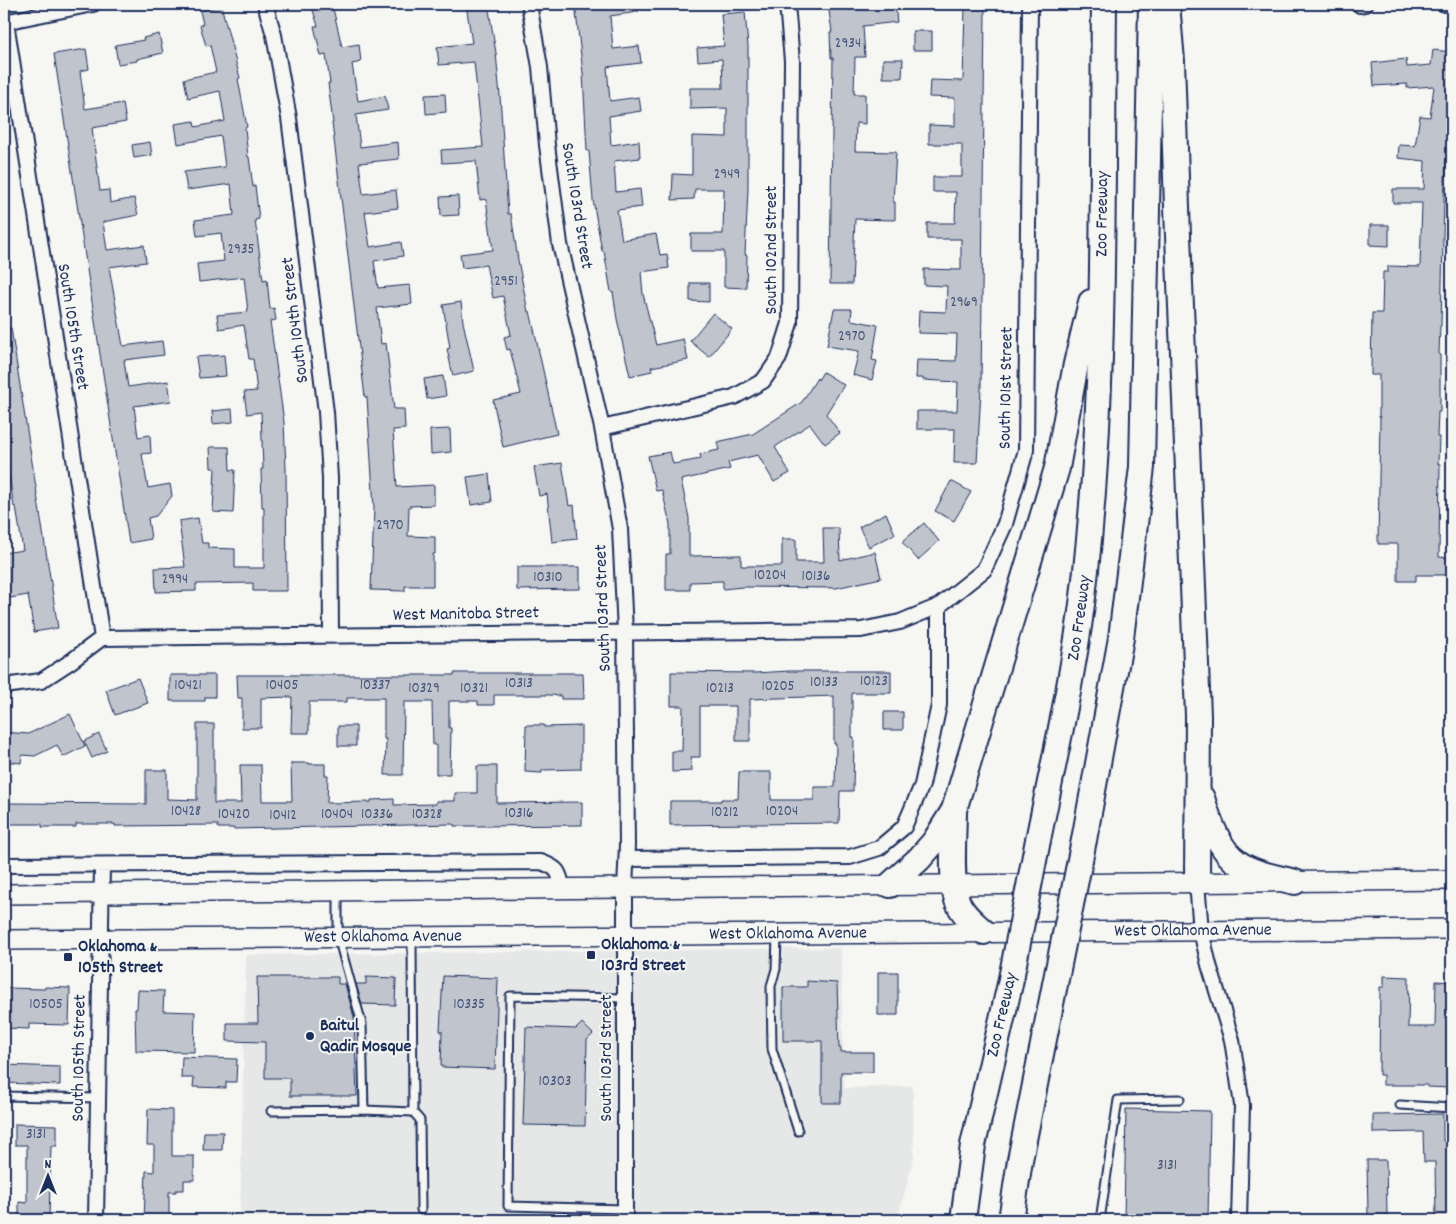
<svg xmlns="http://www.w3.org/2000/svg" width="1456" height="1224" font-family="Dekko,sans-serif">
<rect width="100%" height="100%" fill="#f6f6f2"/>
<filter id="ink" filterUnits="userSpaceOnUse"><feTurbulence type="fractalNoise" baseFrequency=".02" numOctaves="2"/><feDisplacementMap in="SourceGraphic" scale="10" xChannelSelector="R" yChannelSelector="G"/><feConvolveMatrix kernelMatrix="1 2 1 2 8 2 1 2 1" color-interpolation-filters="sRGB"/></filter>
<g filter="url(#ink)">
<path fill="#e6e7e7" d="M841,948L844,1088L913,1086L914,1158L897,1220H240L246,955Z"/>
<path fill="#c0c4cd" stroke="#1b2f5e" d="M311,4H332L342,47L359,44L361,62L352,64L358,101L385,96L388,110L356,115L360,147L398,142L399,159L359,163L363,194L396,190L398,208L365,212L370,247L401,242L403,256L374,261L378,288L410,285L412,304L377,308L381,344L386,343L394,409H404L405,429L393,430L397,487L434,485V505L409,506L408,536L435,537V554H433V586H405V591L371,590L374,508L367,397H365L332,123H333L328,83H330L326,55L321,56L314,26H318Z
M466,4H488L496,53L500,96L508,214H511L518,260L528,312L530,311L557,434L503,447L493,400L521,394L510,349L507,350L504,337L511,335L503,296L493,298L486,265L462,268L460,254L493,250L486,199L480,200L476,161L442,163L441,150L483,147L474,62L439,65L437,47L472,43Z
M575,4H638V12L610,16L613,49L639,46L641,63L607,67L610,101L639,97L641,111L609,116L611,145L639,141L640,158L614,161L616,192L640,189L642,207L617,210L622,240L656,234L660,255L667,254L669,268L641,272L643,294L656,345L683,339L688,360L651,367L652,371L630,376L617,319L613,292H611L604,251H602L593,200L589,151H587L583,73Z
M828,4H850L851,9L895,4L897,22L863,26L865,57H855L854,94H865V124L856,123L855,151L896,152L893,202H895V220L855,219L852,284H830L833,58H831L830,32H832Z
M221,5L240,78L238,79L247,127L245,128L248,157H249L253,187L255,186L259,219L255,220L263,280L267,279L270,309L274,308L276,320L270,321L284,422L286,469L287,591H253V583L196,584V591L156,592L155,568L185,567L179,521L198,518L202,543H208V548L235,549V568H264V507H262L261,469H263L261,412L247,414L244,392L257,391L253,359H249L244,325L219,329L217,315L248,312L244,277L199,282L197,264L224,261L221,233L197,236L195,220L234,215L231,184L187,190L184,172L225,167L221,136L178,144L175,124L194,121L195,127L225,121L220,91L188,98L184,79L216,72L210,45L206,46L200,25L203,24L200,11Z
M965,8H985L981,389L977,463H954L955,429H917V411H957L958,382L923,380V378H916L917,360L956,361L957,334L918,333L919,311L946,312L947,286L924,285V269L961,270V239H927V223H955L956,192H933V177H962V144H929V125L955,126V98L929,97L930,80L963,81Z
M745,12L748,46V189L745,255H747L746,288L724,287V251H691V234H723L724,189H695L694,199L672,200L673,174L692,175V136L727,137V108L690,109V88H723L722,59L698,61L697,48L724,46L721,14Z
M913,31H932V50H913Z
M159,34L163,53L137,59V61L118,64L115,45L144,40L143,38Z
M86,49L89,69L80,71L85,109L123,103L126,122L92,128L100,191L109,190L110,203L134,198L138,215L103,222L107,250L144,245L146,262L109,267L123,346L162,341L164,355L124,360L128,387L168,381L171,401L134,406L138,437L150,435L151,453L142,454L148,488L170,484L172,496L156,516L148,518L151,539L129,543L54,54Z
M1433,50L1452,52V120L1446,163L1444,198L1441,326H1440L1439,355H1440V412H1438L1437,437H1439L1438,464H1440L1439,557L1452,558V575H1416V581H1398V544H1378L1380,417H1379V375H1371L1372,313H1382L1383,272H1388V266L1420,267L1422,203H1393V189H1424L1425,161L1398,158L1399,145L1415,146L1420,116L1430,117L1434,86L1407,88V84L1374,86L1372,63L1406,59L1407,67L1431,65Z
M883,59H903L902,78H883Z
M445,94L446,112L426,114L425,95Z
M150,142L152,155L134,158L132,145Z
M458,196L459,215L441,216L440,197Z
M1370,225H1389V246L1370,245Z
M690,283H709V302L690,301Z
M461,302L463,322L474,371L453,376L447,349L450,348L443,305Z
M834,309H852L851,320L878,325L872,360L877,361L872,380L853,375L859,351L827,346Z
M713,313L732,329L709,357L690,341Z
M11,328L58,628L34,632L28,595L4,599V553L23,550L16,507H14L5,451H4V329Z
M224,355L226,376L199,378L196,357Z
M823,372L844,385L826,414L840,433L825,444L810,424L775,447L790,473L774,482L758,455L728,462L730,469L681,480L689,518V556L741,555V566H782V539H796V562H824L823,528H839L840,560L875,552L881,578L836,588L742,587L723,589V581L690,582V590H666V554H670V524L662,490L656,491L648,456L670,452L673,464L701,459L700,454L719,450L717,442L753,434L802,402L817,378L818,380Z
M443,376L446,396L427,399L424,379Z
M232,409L233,422L213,424L212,411Z
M450,429L451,452L431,454L430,430Z
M210,447H229L230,470H235L233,513L213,512L215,468H211Z
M562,463L569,506L574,505L577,539L552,542L547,494L539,496L534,467Z
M489,474L492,502L471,505L467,477Z
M951,481L971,492L954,521L935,511Z
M886,513L895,534L869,547L859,527Z
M924,523L939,541L918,560L902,542Z
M517,567H580V589L517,590Z
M789,671H891V693H852V737H854L853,791H840L839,823L670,825V801H721V799H738L739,772H771V800H814V787H835L836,744H834V696L750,699V741H736V706H700V757H691L692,771L672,772V751H682L683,706H671V672L755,673Z
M454,673H583L584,699H561V696L549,695H494V705H478V701H449V728H451L450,774H436V745H433L432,702H404L403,775H385L386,739H384V698H347V702H309V733H291L292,697L261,698V728H242V698H238L237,675H454Z
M170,675H215V697H205V701H170Z
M138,678L148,703L115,715L106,690Z
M884,712H903V730H884Z
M70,714L85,746L63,757L57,745L35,756L22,755L21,763L4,761V732L28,734Z
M197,724H214V803H241L240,765H261L262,801H292L291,763H309V764H325V775H328L327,803L371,802V800L394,799V805L436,804V801H455V793H477V766H497V803L582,802V825L480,826H454V824L233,829V828H218V825L115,826V824H76V827H42V824H4V803L146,804V770H167V799L197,800Z
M526,725H544V727L581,726V769L542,770V773L525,772Z
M338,726H356V746H338Z
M99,734L107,751L92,758L84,741Z
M878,972H898V1015H878Z
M443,976L498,978L495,1069L441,1067L442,1031H440Z
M1384,976L1409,977L1408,1027H1435L1436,981L1452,982V1088L1427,1087V1085H1383V1075H1379L1380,987H1384Z
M257,977H338V984H345L354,1017L357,1096H290V1078H265V1042L227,1041V1023H258Z
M366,977L396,978L395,1005L362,1004L356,984H366Z
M807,981L837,983L839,1048H841V1052H873V1072H841V1103H822V1041H783V987H807Z
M45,987L70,988L69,1025L29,1024V1029L5,1028L6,988L45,989Z
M138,990L164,991L163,1011L195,1012L194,1052L136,1051L135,1009H137Z
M582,1023L593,1034L587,1040L585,1126L523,1125L526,1027L576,1029Z
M182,1057L237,1059L236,1082H226V1088L193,1087L194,1078H181Z
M4,1065L60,1067V1085L4,1083Z
M148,1109L172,1110V1156H194V1180H184V1190H176V1192H169V1220H144L146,1171L154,1172V1145H147Z
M1126,1109L1210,1111L1208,1220H1124Z
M1443,1114V1141H1449V1147H1452V1220H1436L1435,1162H1424L1423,1132L1373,1133V1115Z
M15,1124L57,1125V1146H51L49,1220H24V1218H19V1202L27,1203V1145H15Z
M204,1132H223L222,1150H203Z
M1367,1160H1386L1387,1215L1368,1216Z"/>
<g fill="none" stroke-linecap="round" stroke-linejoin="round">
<defs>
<path id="service" d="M338,891V937L362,1024L364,1110L413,1112L412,939
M777,935L776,969L771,986L772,1049L798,1131
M4,1096L98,1098
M1400,1105L1452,1108
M271,1111L364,1110
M413,1112L420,1120L421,1210
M625,1209L508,1206L510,996L625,998
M1100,1220L1118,1100L1180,1099"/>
<path id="minor" d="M265,4L274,35L289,118L326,412L330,478L331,635
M529,4L540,67L547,145L560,244L602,428L620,529L625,632L627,845L625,888V1220
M1444,4H1452
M1360,5L1365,4
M4,22L93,4
M6,22L102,638
M602,428L734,397L763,381L779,358L790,323L792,61L787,4
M4,686L41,681L70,662L102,638L861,630L900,622L939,606
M627,859L850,857L879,848L904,827L922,785L939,705V606L984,570L1005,524L1026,450L1030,4
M4,865L541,862C558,868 559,871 563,889
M1197,883L1201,931L1209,965L1232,1040L1242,1105L1239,1220
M96,1220L102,866"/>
<g id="secondary">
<path d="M4,894L1452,880"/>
<path id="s1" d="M4,940L1452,929"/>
</g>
<g id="motorway">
<path d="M1167,4L1172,61L1178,236L1193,586L1198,716L1197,883"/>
<path d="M1202,798C1208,818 1219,850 1237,862C1253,874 1276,877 1295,882"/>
<path d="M954,810C954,834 950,879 957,900C961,913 974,923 984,932"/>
<path id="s2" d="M1038,840C1056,751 1077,661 1086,570C1106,382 1102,192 1104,4"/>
<path d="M1084,840L1121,638L1142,467L1151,4"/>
<path d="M890,885L919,859L934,842L954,810L1057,468L1076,364L1091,302"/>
<path d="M963,1220L973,1145L1010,984"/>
<path d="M1011,1220L1020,1160L1055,984"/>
</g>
</defs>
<use href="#service" stroke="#1b2f5e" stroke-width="11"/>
<use href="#minor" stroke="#1b2f5e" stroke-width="18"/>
<use href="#secondary" stroke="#1b2f5e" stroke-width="22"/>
<use href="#motorway" stroke="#1b2f5e" stroke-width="28"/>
<use href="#service" stroke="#f6f6f2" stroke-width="7"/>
<use href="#minor" stroke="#f6f6f2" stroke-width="14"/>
<use href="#secondary" stroke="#f6f6f2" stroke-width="19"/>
<use href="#motorway" stroke="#f6f6f2" stroke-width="24"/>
<defs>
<path id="motorway-bridge" d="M1010,984L1038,840
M1055,984L1084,840"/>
</defs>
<use href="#motorway-bridge" stroke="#1b2f5e" stroke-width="28" stroke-linecap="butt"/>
<use href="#motorway-bridge" stroke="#f6f6f2" stroke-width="24"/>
</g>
</g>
<g fill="#1b2f5e" stroke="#f6f6f2" stroke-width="2">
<rect x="586" y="950" width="10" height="10" rx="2.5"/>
<rect x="63" y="952" width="10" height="10" rx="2.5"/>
<circle cx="310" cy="1036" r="5"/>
</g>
<g text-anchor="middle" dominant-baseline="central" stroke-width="4" stroke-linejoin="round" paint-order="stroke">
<g font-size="15" fill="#44547a">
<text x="848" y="44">2934</text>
<text x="727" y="175">2949</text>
<text x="241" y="250">2935</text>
<text x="506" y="282">2951</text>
<text x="964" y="303">2969</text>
<text x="852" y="337">2970</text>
<text x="390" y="526">2970</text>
<text x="770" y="576">10204</text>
<text x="816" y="577">10136</text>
<text x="548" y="578">10310</text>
<text x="175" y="580">2994</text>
<text x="874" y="682">10123</text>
<text x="824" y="683">10133</text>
<text x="519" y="684">10313</text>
<text x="188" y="686">10421</text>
<text x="282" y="686">10405</text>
<text x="375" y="686">10337</text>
<text x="778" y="687">10205</text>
<text x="424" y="689">10329</text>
<text x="474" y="689">10321</text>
<text x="720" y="689">10213</text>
<text x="186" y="812">10428</text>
<text x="782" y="812">10204</text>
<text x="725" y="813">10212</text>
<text x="519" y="814">10316</text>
<text x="234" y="815">10420</text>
<text x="337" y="815">10404</text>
<text x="377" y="815">10336</text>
<text x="427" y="815">10328</text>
<text x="283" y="816">10412</text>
<text x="46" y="1005">10505</text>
<text x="469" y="1005">10335</text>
<text x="555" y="1082">10303</text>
<text x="36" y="1135">3131</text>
<text x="1167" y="1166">3131</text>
</g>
<g font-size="18" fill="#1b2f5e" stroke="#f6f6f2">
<text transform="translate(576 206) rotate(81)">South 103rd Street</text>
<text stroke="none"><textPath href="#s2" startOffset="631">Zoo Freeway</textPath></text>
<text transform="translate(772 250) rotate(-90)">South 102nd Street</text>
<text transform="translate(296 320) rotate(-97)">South 104th Street</text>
<text transform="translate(72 327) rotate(81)">South 105th Street</text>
<text transform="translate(1007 388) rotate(-89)">South 101st Street</text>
<text transform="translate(604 608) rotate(-92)">South 103rd Street</text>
<text transform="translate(466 615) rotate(-1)">West Manitoba Street</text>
<text stroke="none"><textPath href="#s2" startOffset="226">Zoo Freeway</textPath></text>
<text stroke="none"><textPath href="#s1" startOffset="1189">West Oklahoma Avenue</textPath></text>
<text stroke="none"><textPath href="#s1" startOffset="784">West Oklahoma Avenue</textPath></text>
<text stroke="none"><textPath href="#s1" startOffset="379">West Oklahoma Avenue</textPath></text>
<text transform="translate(1003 1015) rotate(-77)">Zoo Freeway</text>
<text transform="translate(80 1058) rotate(-89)">South 105th Street</text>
<text transform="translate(607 1058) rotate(-90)">South 103rd Street</text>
</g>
<g font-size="18" font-weight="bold" fill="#1b2f5e" stroke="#f6f6f2" text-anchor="start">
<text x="601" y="945">Oklahoma &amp;<tspan x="601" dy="21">103rd Street</tspan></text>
<text x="78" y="947">Oklahoma &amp;<tspan x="78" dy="21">105th Street</tspan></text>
<text x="320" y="1026">Baitul<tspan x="320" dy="21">Qadir Mosque</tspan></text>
</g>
</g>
<rect width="1456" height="1224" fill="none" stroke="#f6f6f2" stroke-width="20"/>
<rect x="10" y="10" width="1436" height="1204" fill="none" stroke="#1b2f5e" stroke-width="2" filter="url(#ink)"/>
<g transform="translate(48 1176)" stroke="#f6f6f2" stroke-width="4" paint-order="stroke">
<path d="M0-4L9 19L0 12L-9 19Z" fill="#1b2f5e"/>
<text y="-8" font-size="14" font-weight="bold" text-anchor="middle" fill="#1b2f5e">N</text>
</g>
</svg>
